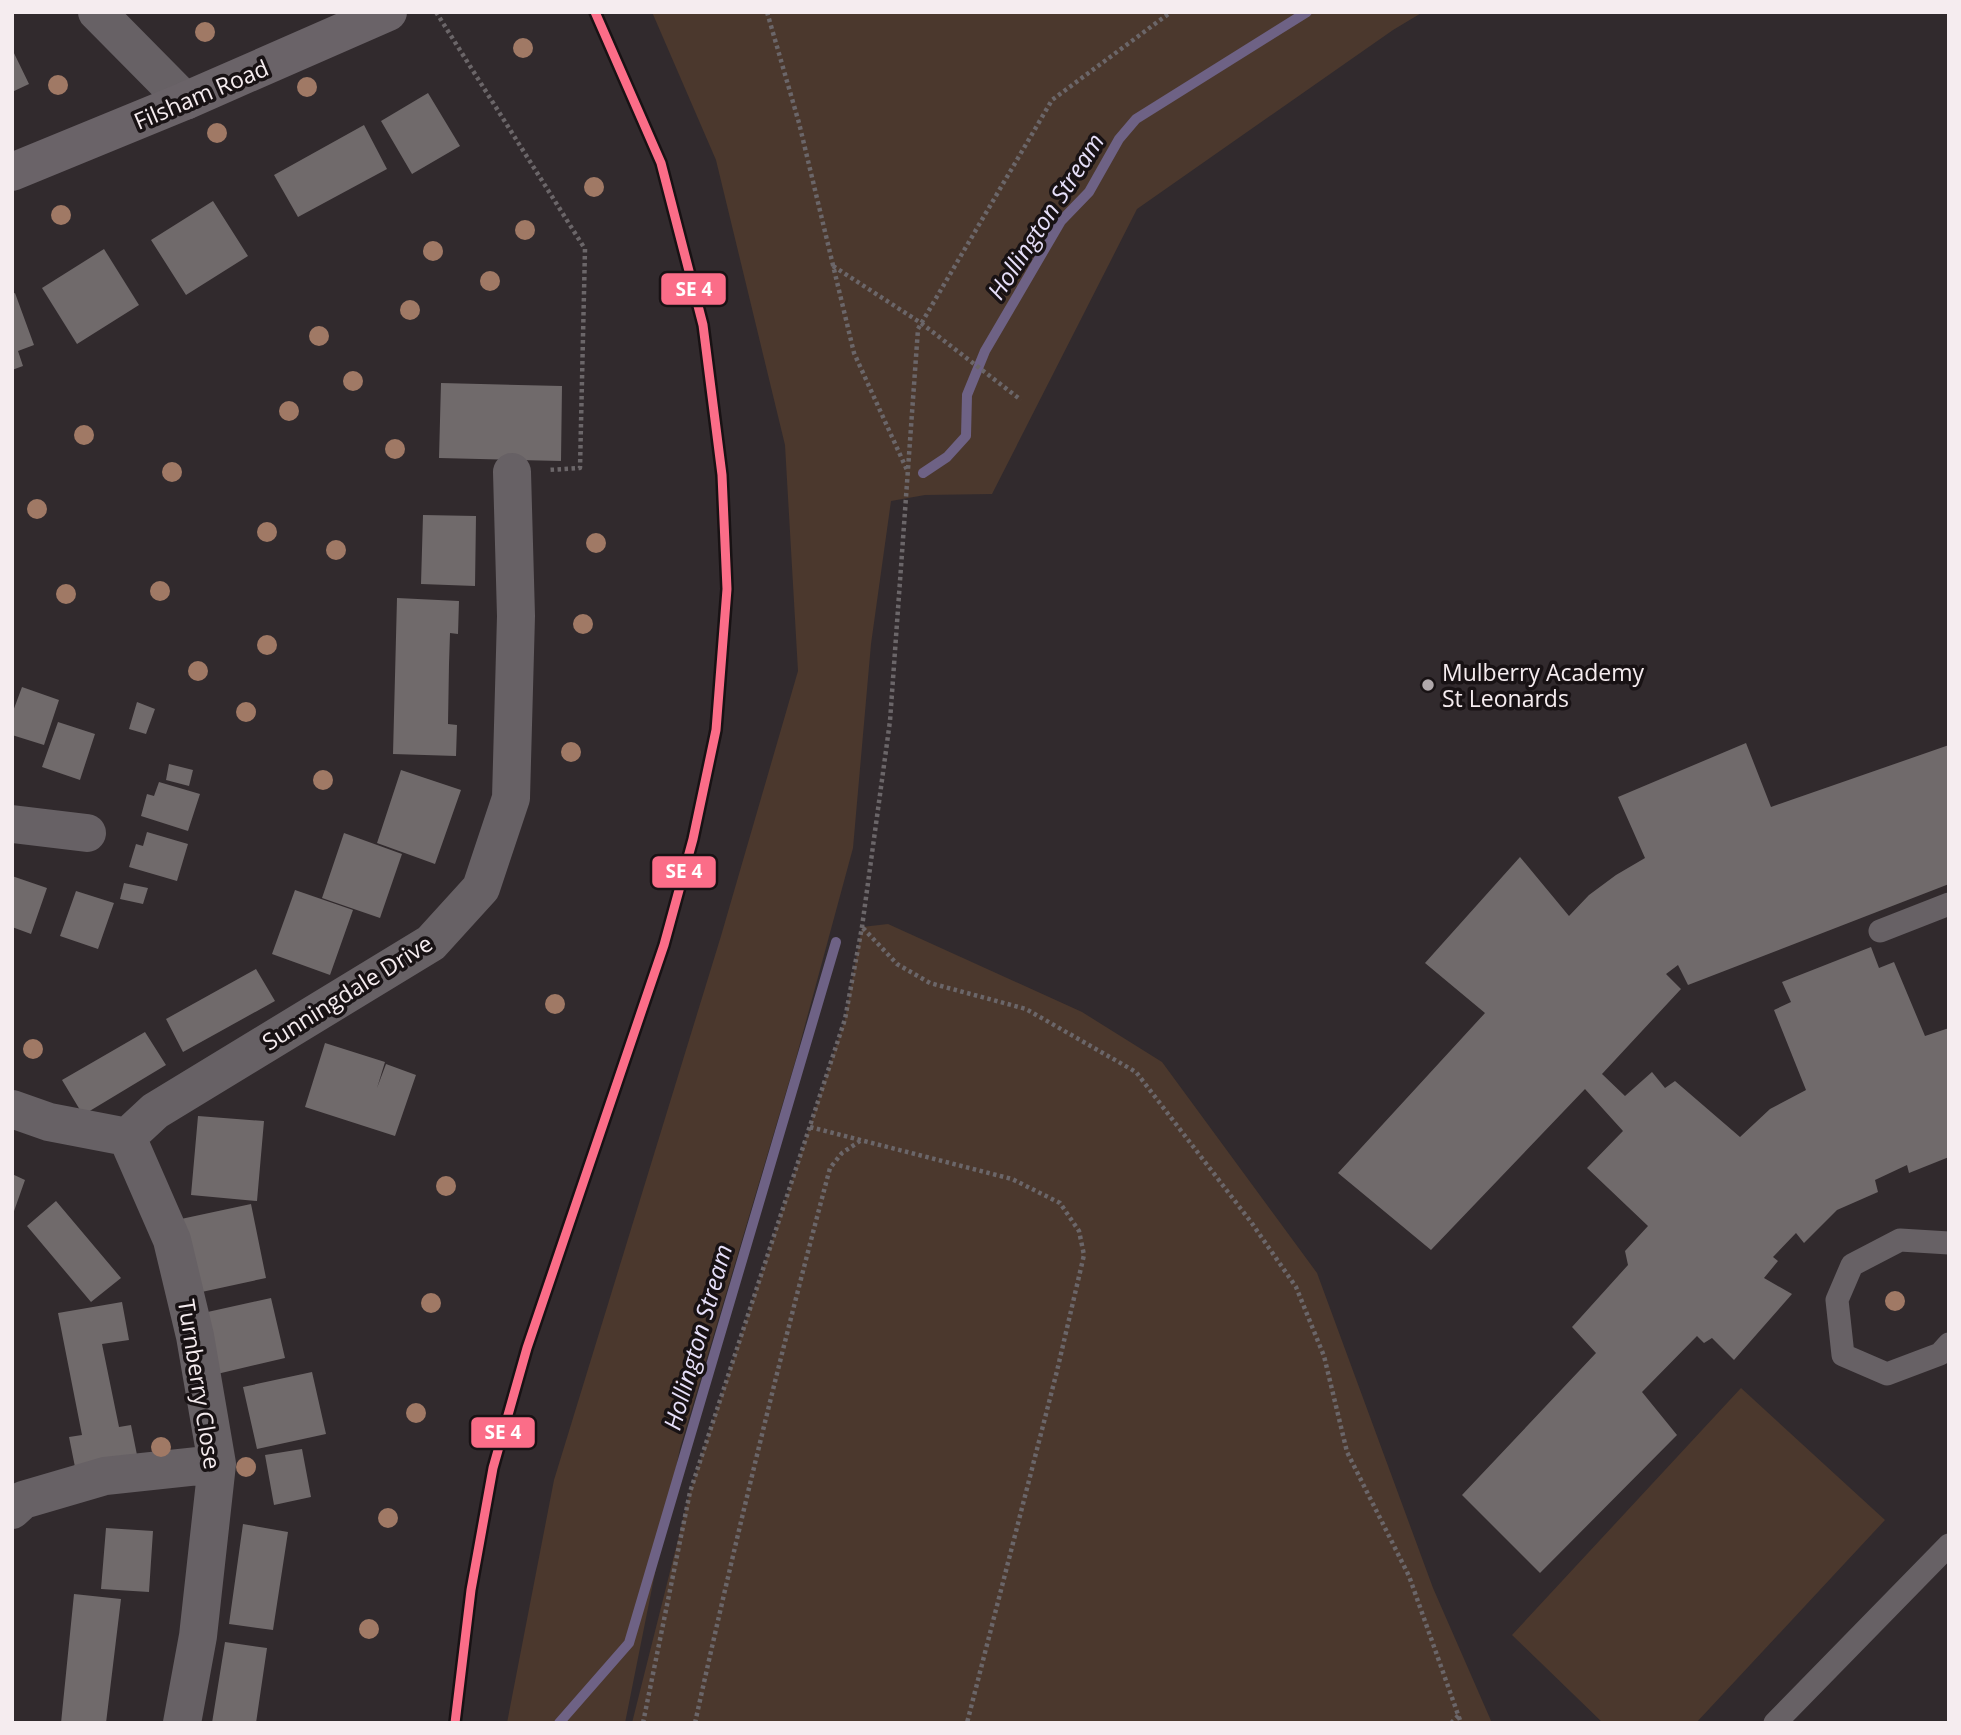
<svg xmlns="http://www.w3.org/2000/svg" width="1961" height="1735" font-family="'Open Sans',sans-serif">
<rect width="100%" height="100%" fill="#312a2d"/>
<path fill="#4b382d" d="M652,12H1423L1393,30L1137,209L992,494L925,495L891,501L871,644L853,848L795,1062L680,1448L625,1723H507L554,1480L721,936L798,671L785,445L716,160Z
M888,924L1082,1012L1162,1062L1317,1273L1433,1588L1492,1723H632L690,1492L845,1019L862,927Z
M1741,1388L1885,1520L1696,1723H1603L1512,1635Z"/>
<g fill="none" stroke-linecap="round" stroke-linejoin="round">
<path stroke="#6e6285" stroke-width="10" d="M923,473L947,457L966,436L967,395L985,351L1061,221L1089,192L1119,139L1136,119L1307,12
M559,1723L629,1643L836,942"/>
</g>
<path fill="#706a6b" d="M12,49L29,84L12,92Z
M428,93L460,146L412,174L381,121Z
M364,125L387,169L298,217L274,175Z
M213,201L248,256L186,295L151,240Z
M104,249L139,305L77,344L42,288Z
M15,293L34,345L18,351L23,366L12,370V294Z
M441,383L562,386L561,461L439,458Z
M423,515L476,516L475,586L421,584Z
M397,598L459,601L458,634L450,633L449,664L448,724L457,725L456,756L393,754Z
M22,687L59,700L44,745L12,735V714Z
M137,702L155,709L146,734L129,729Z
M58,722L95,734L80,780L42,767Z
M1746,743L1771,807L1949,745V884L1688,985L1678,965L1666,974L1681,989L1602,1074L1625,1096L1652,1072L1665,1088L1675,1081L1740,1137L1770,1109L1806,1090L1774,1010L1791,1002L1782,982L1871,947L1879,968L1894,962L1925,1036L1949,1028V1157L1909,1173L1907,1165L1875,1180L1878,1192L1837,1210L1804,1243L1796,1233L1773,1257L1778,1261L1764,1278L1792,1294L1734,1360L1712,1338L1704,1343L1697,1336L1642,1392L1677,1435L1540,1573L1462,1495L1596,1353L1572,1327L1628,1265L1625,1251L1648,1226L1587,1168L1623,1131L1585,1089L1431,1250L1338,1173L1485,1013L1425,963L1520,857L1569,916L1589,895L1616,875L1645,858L1618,797Z
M169,764L193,770L189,786L166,780Z
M401,770L461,790L435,864L377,843Z
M159,782L200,794L188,831L141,816L147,794L154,796Z
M147,832L188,844L177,881L129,867L136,844L143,846Z
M344,833L402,854L380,918L322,898Z
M12,876L47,888L31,934L12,927Z
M124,883L148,888L143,904L120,899Z
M295,890L353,910L330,975L272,954Z
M76,891L114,903L98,949L60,936Z
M256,969L275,1001L183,1052L166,1019Z
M145,1032L166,1065L83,1115L62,1080Z
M325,1043L385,1062L377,1088L386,1064L416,1075L395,1136L305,1107Z
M198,1116L264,1121L257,1201L191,1195Z
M12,1174L25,1180L13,1214H12Z
M56,1201L121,1278L91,1302L27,1226Z
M251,1204L266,1278L197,1293L181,1219Z
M271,1298L285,1358L217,1374L203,1313Z
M122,1302L129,1340L102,1344L119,1427L131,1425L138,1460L76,1472L69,1437L82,1435L58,1313Z
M312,1372L326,1434L257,1449L243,1387Z
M302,1449L311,1497L274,1505L265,1455Z
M243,1524L288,1532L273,1630L229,1624Z
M106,1528L153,1531L149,1592L101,1589Z
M74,1594L121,1599L106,1723H61Z
M225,1642L267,1648L256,1723H212Z"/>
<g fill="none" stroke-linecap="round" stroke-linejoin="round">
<path stroke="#6b6669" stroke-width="4.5" stroke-dasharray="3.5 3.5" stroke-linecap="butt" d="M436,12L585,249L580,468L548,470
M767,12L799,123L854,353L907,470
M833,266L921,323L1021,400
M863,928L897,964L930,983L1026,1009L1136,1072L1251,1222L1296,1287L1324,1356L1347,1452L1409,1576L1461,1723
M810,1127L1012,1179L1060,1203L1079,1231L1084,1255L1057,1371L967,1723
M643,1723L690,1492L845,1019L862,927L890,721L918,329L1052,100L1171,12
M695,1723C736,1537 781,1352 830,1168L842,1153L860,1141
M1451,1723L1459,1715"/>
<path stroke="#676165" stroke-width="23" d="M1880,931L1949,904
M1949,1243L1900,1240L1852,1265L1837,1300L1843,1355L1887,1374L1940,1354L1949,1344
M1775,1723L1949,1545"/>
<path stroke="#676165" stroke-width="38" d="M97,12L185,101
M12,824L87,833
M12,1109L49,1122L127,1137
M127,1137L155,1111L431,943L481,888L511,798L516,616L512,472
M127,1137L172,1240L195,1336L217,1464L198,1636L182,1723
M12,1510L23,1500L105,1476L217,1464"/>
<path stroke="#6a6368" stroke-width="38" d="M12,172L185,101L388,12"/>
<defs>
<path id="rail-1" d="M455,1723L471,1590L493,1468L527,1348L664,945L693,839L716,730L727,589L722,475L703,325L661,163L595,12"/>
</defs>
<use href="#rail-1" stroke="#181214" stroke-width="14"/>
<use href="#rail-1" stroke="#fb6d88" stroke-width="9"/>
</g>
<g fill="#a07965">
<circle cx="205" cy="32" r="10"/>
<circle cx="523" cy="48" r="10"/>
<circle cx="58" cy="85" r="10"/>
<circle cx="307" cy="87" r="10"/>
<circle cx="217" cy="133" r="10"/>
<circle cx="594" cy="187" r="10"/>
<circle cx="61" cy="215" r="10"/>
<circle cx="525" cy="230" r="10"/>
<circle cx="433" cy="251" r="10"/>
<circle cx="490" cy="281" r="10"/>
<circle cx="410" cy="310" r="10"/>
<circle cx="319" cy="336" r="10"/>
<circle cx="353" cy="381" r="10"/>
<circle cx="289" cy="411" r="10"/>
<circle cx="84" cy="435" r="10"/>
<circle cx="395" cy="449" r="10"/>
<circle cx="172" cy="472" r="10"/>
<circle cx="37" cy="509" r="10"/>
<circle cx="267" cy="532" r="10"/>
<circle cx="596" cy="543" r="10"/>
<circle cx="336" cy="550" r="10"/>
<circle cx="160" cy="591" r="10"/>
<circle cx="66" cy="594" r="10"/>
<circle cx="583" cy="624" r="10"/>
<circle cx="267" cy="645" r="10"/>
<circle cx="198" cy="671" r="10"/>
<circle cx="246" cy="712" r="10"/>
<circle cx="571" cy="752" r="10"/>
<circle cx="323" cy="780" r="10"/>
<circle cx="555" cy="1004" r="10"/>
<circle cx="33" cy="1049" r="10"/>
<circle cx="446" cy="1186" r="10"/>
<circle cx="1895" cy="1301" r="10"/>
<circle cx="431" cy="1303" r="10"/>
<circle cx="416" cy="1413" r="10"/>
<circle cx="161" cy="1447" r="10"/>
<circle cx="246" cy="1467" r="10"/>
<circle cx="388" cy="1518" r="10"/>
<circle cx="369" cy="1629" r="10"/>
</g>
<circle fill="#b0a8ab" stroke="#181214" stroke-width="2.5" cx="1428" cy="685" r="7"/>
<g text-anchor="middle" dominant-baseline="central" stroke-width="7" stroke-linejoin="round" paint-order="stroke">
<g font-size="23" fill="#f5ecef" stroke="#181214">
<text transform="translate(201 94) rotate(-23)">Filsham Road</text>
<text transform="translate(347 992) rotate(-32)">Sunningdale Drive</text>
<text transform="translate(200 1384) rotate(81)">Turnberry Close</text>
</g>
<g font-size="23" fill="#f5ecef" stroke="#181214" text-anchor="start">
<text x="1442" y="672">Mulberry Academy<tspan x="1442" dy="26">St Leonards</tspan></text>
</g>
<g font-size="24" font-style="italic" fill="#e7e0fa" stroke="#181214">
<text transform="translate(1045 216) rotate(-57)">Hollington Stream</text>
<text transform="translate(697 1337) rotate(-74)">Hollington Stream</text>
</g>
</g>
<g stroke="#181214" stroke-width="2.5">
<rect x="660" y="272" width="67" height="34" rx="7" fill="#fb6d88"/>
<rect x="651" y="855" width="66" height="34" rx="7" fill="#fb6d88"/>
<rect x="470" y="1416" width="66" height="33" rx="7" fill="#fb6d88"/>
</g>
<g font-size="19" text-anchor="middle" font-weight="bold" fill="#fff">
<text x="694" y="296">SE 4</text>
<text x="684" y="878">SE 4</text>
<text x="503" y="1439">SE 4</text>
</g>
<rect width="1961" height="1735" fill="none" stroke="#f5ecef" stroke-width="28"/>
</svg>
